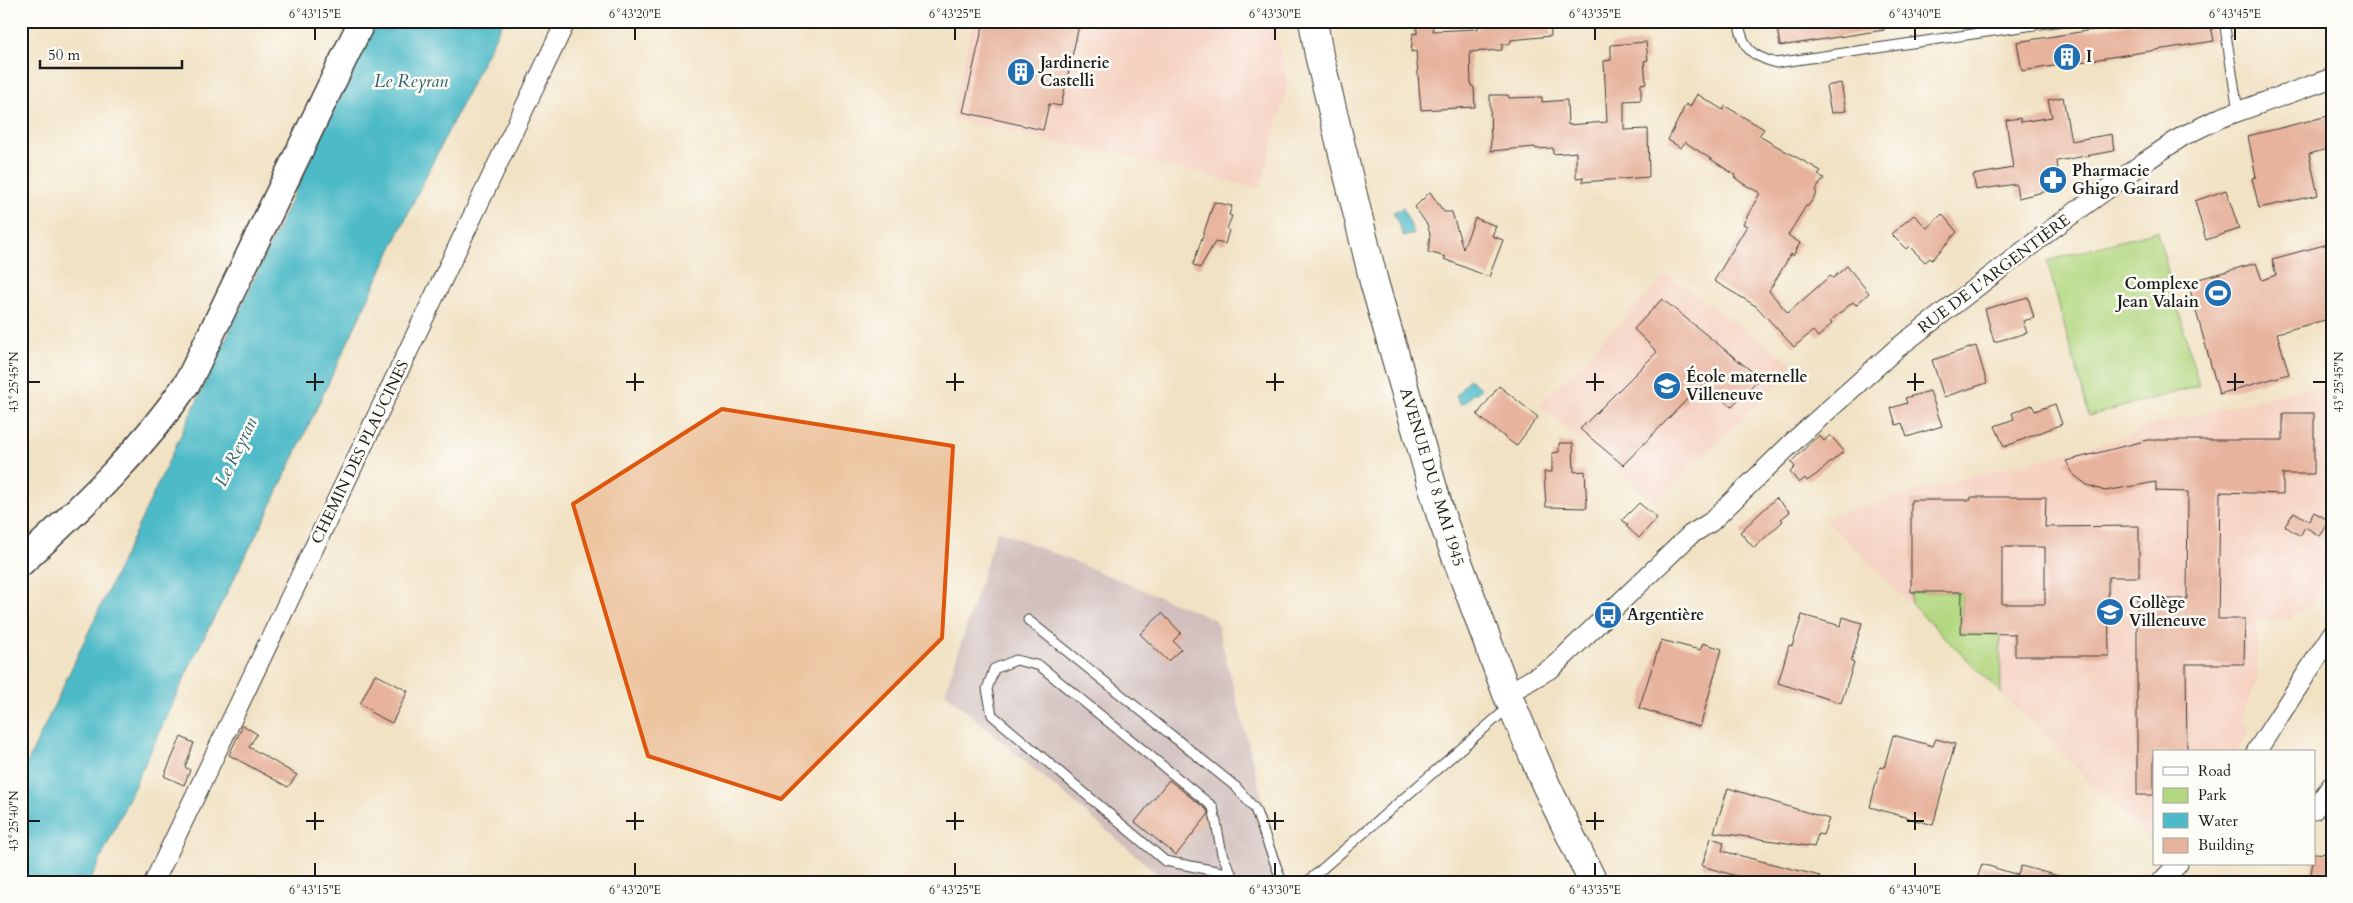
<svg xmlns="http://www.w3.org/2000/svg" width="2353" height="903" font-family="Cardo,serif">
<rect width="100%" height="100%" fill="#fdfcf7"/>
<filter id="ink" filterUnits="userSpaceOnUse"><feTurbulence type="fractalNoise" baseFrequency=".02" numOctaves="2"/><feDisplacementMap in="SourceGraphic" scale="10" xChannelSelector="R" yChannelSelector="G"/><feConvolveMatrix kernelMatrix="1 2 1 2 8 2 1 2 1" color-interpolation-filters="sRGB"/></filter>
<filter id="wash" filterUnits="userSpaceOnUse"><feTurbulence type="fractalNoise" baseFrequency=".0096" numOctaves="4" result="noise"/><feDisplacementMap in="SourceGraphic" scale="20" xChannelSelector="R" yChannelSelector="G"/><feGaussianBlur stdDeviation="1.12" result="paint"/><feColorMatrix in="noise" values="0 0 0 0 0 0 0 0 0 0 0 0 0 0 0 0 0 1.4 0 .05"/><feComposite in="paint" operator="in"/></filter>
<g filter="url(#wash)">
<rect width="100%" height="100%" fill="#f1e2c4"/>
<path fill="#f5d2c2" d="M973,21H1273L1288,86L1260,189L1148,161L952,119Z
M1668,275L1796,367L1655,502L1539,405Z
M2321,385L2332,390V575L2311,606L2290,619L2257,621V681L2241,718L2249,732L2236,752H2154V845L1824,518L1927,488L2126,438L2146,427Z"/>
<path fill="#d1bfbd" d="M997,530L1216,620L1284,882H1167L945,693Z"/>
<path fill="#b2d780" stroke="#677a4e" d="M2157,231L2199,386L2089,416L2047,261Z
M1911,592H1962L1961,633L2000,634L2001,693L1911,604Z"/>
<path fill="#4ebac8" stroke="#356b72" d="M375,21H503L420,188L267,514L195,655L90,882H21V776Z
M1403,208L1414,233L1404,237L1393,212Z
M1469,379L1481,388L1477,393H1473L1465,403L1460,404L1456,396Z"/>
<g id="blocks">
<path fill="#e7b39d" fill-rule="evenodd" d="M984,21H1080L1061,106L1049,104L1043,130L963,112Z
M1417,21H1432L1433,31L1478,29V21H1550L1551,36L1511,40L1510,44H1502V50L1470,52L1471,86L1474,87L1475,107L1421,110L1416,51L1411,52L1413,33L1417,34Z
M1776,21H1883L1884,30L1780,46Z
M2149,21H2210L2214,41L2022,71L2017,42Z
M1646,42L1648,60L1644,61L1646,83L1641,84V100L1624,101V130L1648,129L1649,177L1583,182V177L1576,178V152L1553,154V148L1536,149L1535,147L1491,151L1490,95H1508L1509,98L1542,97V102L1567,100L1568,125L1607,122L1604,61L1611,60V45Z
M1841,83L1846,111L1831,113L1826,86Z
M1697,94L1723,110L1725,106L1764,129L1759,136L1821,171L1818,175L1824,178L1815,191L1817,193L1808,206H1806L1788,235L1800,243L1793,256L1791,254L1769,291L1788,313L1830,276L1833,278L1847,266L1869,293L1856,305L1853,302L1830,321L1832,324L1818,337L1813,331L1794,347L1756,306L1714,281L1747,226L1743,224L1760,193L1742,183L1734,177L1735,175L1685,142L1681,148L1668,140L1686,104L1690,107Z
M2063,97L2071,141L2112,134L2114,151L2057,161L2060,188L2018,198L2016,184L1976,190L1973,175L2013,168L2006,120L2020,118L2021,122L2052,117L2048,100Z
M2332,115V148L2309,154L2318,195L2259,208L2252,178L2256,177L2248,136Z
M2226,190L2239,229L2206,240L2195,201Z
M1430,192L1444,212H1452L1463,249L1475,218L1496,226L1492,236L1503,240L1489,277L1444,259L1446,257L1428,252L1430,235L1428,226L1415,207Z
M1214,202L1232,206L1229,215L1232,216L1227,229L1229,230L1225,244L1215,242L1200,268L1193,265Z
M1942,214L1957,232L1932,260L1930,258L1925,262L1909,246L1906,249L1891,234L1914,215L1927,228Z
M2332,243V318L2277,333L2289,374L2219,394L2188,282L2256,263L2262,280L2276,275L2272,259Z
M2028,297L2034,318L2023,321L2027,333L1994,342L1985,309Z
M1662,299L1760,378L1731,407L1704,382L1623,465L1580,429L1657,352L1634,329Z
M1976,346L1987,383L1944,397L1932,360Z
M1499,386L1538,417L1516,446L1477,415Z
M1930,391L1942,426L1907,437L1902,423L1896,425L1891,408L1907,403L1905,398Z
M2055,404L2062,424L2004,447L1995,426L2014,419L2012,413L2032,405L2035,411Z
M2283,413H2314V474H2283V494L2220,492L2218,619H2245L2244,664H2186L2187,752H2154V795H2137V599H2187L2188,492L2156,491V482L2105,491L2087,485L2074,475L2066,461L2148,440H2283Z
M1819,435L1824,441L1830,435L1844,451L1817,474L1807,481L1805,478L1799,483L1790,472L1795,467L1791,462Z
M1559,443H1573L1574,472L1585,471L1587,508L1546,507L1544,472H1552V453L1559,452Z
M1971,497H2046L2045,527L2139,526V577H2108L2109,656H2015V634L1961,633L1962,592H1911V500H1971ZM2002,547H2045V604H2002Z
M1776,498L1790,512L1781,519L1783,521L1754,548L1740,532Z
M1639,503L1657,518L1639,538L1626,526L1628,525L1622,520Z
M2294,512L2309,521L2314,512L2330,521L2320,536L2305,527L2300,536L2285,526Z
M1162,613L1181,633L1173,641L1181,649L1168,661L1140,634Z
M1802,615L1841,626L1843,617L1862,623L1851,662L1854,663L1841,703L1778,683L1789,645L1792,646Z
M1661,640L1700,650L1703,643L1722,649L1700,727L1639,708Z
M375,674L408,691L392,723L370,712L371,710L360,704Z
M243,725L257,734L249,747L297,775L288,787L229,755Z
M1893,735L1933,746L1936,739L1955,744L1933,825L1870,807L1880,767L1884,768Z
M181,737L194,743L185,767L190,770L184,785L164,776Z
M1169,780L1207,810L1208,815L1176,855L1135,822Z
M1728,788L1829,819L1823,835L1818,834L1814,847L1714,832Z
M1711,838L1724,842L1722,851L1820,876V882H1757L1702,866Z
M2314,853L2332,854V882H2310Z
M1982,864L2018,875L2021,866L2062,877V882H1976Z"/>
</g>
</g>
<g filter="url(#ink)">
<use href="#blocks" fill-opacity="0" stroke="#3c3a35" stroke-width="1"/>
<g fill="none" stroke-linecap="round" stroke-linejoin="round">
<defs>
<path id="service" d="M1738,21C1744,49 1749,55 1776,63L2061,21
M2224,21L2238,111
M1028,620L1236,787L1255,809L1282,882
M1232,874L1165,861L992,715L987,689L994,669L1016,660L1040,666L1213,807L1222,854L1235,882
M1307,882L1509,707"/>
<path id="minor" d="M1507,694L1553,667L1690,535L1711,522L1795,440L1896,349L2056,226L2146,161L2183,136L2220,118L2332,78
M2256,752L2332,634
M2314,810L2332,785
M154,882L566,21
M2161,882L2178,864"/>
<path id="secondary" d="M21,563C83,506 141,451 188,382L362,21"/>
<path id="primary" d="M1313,21L1319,55L1374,282L1441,516L1507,694L1546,785L1593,882"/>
</defs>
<use href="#service" stroke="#3c3a35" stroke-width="11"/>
<use href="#minor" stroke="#3c3a35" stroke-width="21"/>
<use href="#secondary" stroke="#3c3a35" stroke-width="29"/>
<use href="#primary" stroke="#3c3a35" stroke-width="30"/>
<use href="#service" stroke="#fff" stroke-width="9"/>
<use href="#minor" stroke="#fff" stroke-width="19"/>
<use href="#secondary" stroke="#fff" stroke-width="26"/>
<use href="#primary" stroke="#fff" stroke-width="28"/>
</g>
</g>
<path fill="#de560d" fill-opacity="0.2" stroke="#de560d" stroke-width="4" stroke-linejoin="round" d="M722,409L953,446L942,638L781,799L648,756L573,504Z"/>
<path fill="none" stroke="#1c1c1c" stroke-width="2" d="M315,28V40M635,28V40M955,28V40M1275,28V40M1595,28V40M1915,28V40M2235,28V40M315,373V391M635,373V391M955,373V391M1275,373V391M1595,373V391M1915,373V391M2235,373V391M28,382H40M306,382H324M626,382H644M946,382H964M1266,382H1284M1586,382H1604M1907,382H1924M2227,382H2244M2313,382H2326M315,812V830M635,812V830M955,812V830M1275,812V830M1595,812V830M1915,812V830M28,821H40M306,821H324M626,821H644M946,821H964M1266,821H1284M1586,821H1604M1907,821H1924M315,863V876M635,863V876M955,863V876M1275,863V876M1595,863V876M1915,863V876"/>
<defs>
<symbol id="building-disc" viewBox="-11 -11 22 22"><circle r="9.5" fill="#1f6fb2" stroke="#fdfcf7"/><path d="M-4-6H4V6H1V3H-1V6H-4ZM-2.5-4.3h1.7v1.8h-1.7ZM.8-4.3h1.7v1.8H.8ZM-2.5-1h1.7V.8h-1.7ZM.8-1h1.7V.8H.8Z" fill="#fff"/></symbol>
<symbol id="pharmacy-disc" viewBox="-11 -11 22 22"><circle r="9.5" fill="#1f6fb2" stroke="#fdfcf7"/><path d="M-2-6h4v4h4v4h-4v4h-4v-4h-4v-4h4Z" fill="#fff"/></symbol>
<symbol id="stadium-disc" viewBox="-11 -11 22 22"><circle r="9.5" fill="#1f6fb2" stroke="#fdfcf7"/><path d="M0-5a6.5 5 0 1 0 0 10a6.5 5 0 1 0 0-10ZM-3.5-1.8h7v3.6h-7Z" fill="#fff"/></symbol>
<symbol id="school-disc" viewBox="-11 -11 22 22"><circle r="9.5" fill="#1f6fb2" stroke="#fdfcf7"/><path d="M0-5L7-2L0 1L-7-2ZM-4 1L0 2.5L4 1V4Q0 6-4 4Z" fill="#fff"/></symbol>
<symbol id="bus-disc" viewBox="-11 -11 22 22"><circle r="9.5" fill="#1f6fb2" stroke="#fdfcf7"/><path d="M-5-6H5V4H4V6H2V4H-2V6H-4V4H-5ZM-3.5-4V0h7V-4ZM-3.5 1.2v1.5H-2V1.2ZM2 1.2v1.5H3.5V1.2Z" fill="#fff"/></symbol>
</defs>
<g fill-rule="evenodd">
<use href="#building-disc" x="2051" y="41" width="32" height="32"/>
<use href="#building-disc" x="1005" y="56" width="32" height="32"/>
<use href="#pharmacy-disc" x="2037" y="164" width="32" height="32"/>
<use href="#stadium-disc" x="2202" y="277" width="32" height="32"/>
<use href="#school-disc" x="1651" y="370" width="32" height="32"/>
<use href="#school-disc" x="2094" y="596" width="32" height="32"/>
<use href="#bus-disc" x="1592" y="599" width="32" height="32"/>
</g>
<g text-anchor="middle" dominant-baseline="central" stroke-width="5" stroke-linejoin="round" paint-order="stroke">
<g font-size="16" font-weight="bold" fill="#1c1c1c" stroke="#fdfcf7" text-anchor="start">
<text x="2086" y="57">I</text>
<text x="1040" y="63">Jardinerie<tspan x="1040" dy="18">Castelli</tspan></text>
<text x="2072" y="171">Pharmacie<tspan x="2072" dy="18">Ghigo Gairard</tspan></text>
<text x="2199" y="284" text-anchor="end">Complexe<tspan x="2199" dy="18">Jean Valain</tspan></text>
<text x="1686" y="377">École maternelle<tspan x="1686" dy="18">Villeneuve</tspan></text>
<text x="2129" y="603">Collège<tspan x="2129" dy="18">Villeneuve</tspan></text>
<text x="1627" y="615">Argentière</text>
</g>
<g font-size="16" fill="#1c1c1c" stroke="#fdfcf7">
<text transform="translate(1994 274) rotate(-37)">RUE DE L'ARGENTIÈRE</text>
<text transform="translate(360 452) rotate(-64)">CHEMIN DES PLAUCINES</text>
<text transform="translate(1432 477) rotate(73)">AVENUE DU 8 MAI 1945</text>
</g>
<g font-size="18" font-style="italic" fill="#326369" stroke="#fdfcf7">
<text x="411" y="81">Le Reyran</text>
<text transform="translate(236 452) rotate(-64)">Le Reyran</text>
</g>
</g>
<rect width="2353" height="903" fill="none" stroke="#fdfcf7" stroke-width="55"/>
<rect x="2153" y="750" width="162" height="115" fill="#fdfcf7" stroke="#a3a29f"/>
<rect x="2163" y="767" width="25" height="8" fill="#ffffff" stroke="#a3a29f"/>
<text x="2198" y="776" font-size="15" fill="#1c1c1c">Road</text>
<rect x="2163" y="788" width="25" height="15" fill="#b2d780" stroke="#a3a29f"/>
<text x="2198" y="800" font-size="15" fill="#1c1c1c">Park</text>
<rect x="2163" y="813" width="25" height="15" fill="#4ebac8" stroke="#a3a29f"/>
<text x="2198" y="826" font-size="15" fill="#1c1c1c">Water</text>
<rect x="2163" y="838" width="25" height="15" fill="#e7b39d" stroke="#a3a29f"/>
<text x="2198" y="850" font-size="15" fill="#1c1c1c">Building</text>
<path d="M40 60v8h142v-8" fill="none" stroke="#1c1c1c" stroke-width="2.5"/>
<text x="48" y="60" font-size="15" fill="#1c1c1c" stroke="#fdfcf7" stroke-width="4" paint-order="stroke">50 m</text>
<rect x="28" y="28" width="2298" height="848" fill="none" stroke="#1c1c1c" stroke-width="2"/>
<g font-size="12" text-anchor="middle" fill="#1c1c1c">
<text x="315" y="18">6°43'15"E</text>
<text x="635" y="18">6°43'20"E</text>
<text x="955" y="18">6°43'25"E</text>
<text x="1275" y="18">6°43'30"E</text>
<text x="1595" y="18">6°43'35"E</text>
<text x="1915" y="18">6°43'40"E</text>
<text x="2235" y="18">6°43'45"E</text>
<text transform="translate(14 382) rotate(-90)" y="4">43°25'45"N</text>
<text transform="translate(2339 382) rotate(-90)" y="4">43°25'45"N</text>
<text transform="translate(14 821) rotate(-90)" y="4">43°25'40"N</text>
<text x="315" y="894">6°43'15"E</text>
<text x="635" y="894">6°43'20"E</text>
<text x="955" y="894">6°43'25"E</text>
<text x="1275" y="894">6°43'30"E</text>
<text x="1595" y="894">6°43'35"E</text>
<text x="1915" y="894">6°43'40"E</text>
</g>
</svg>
